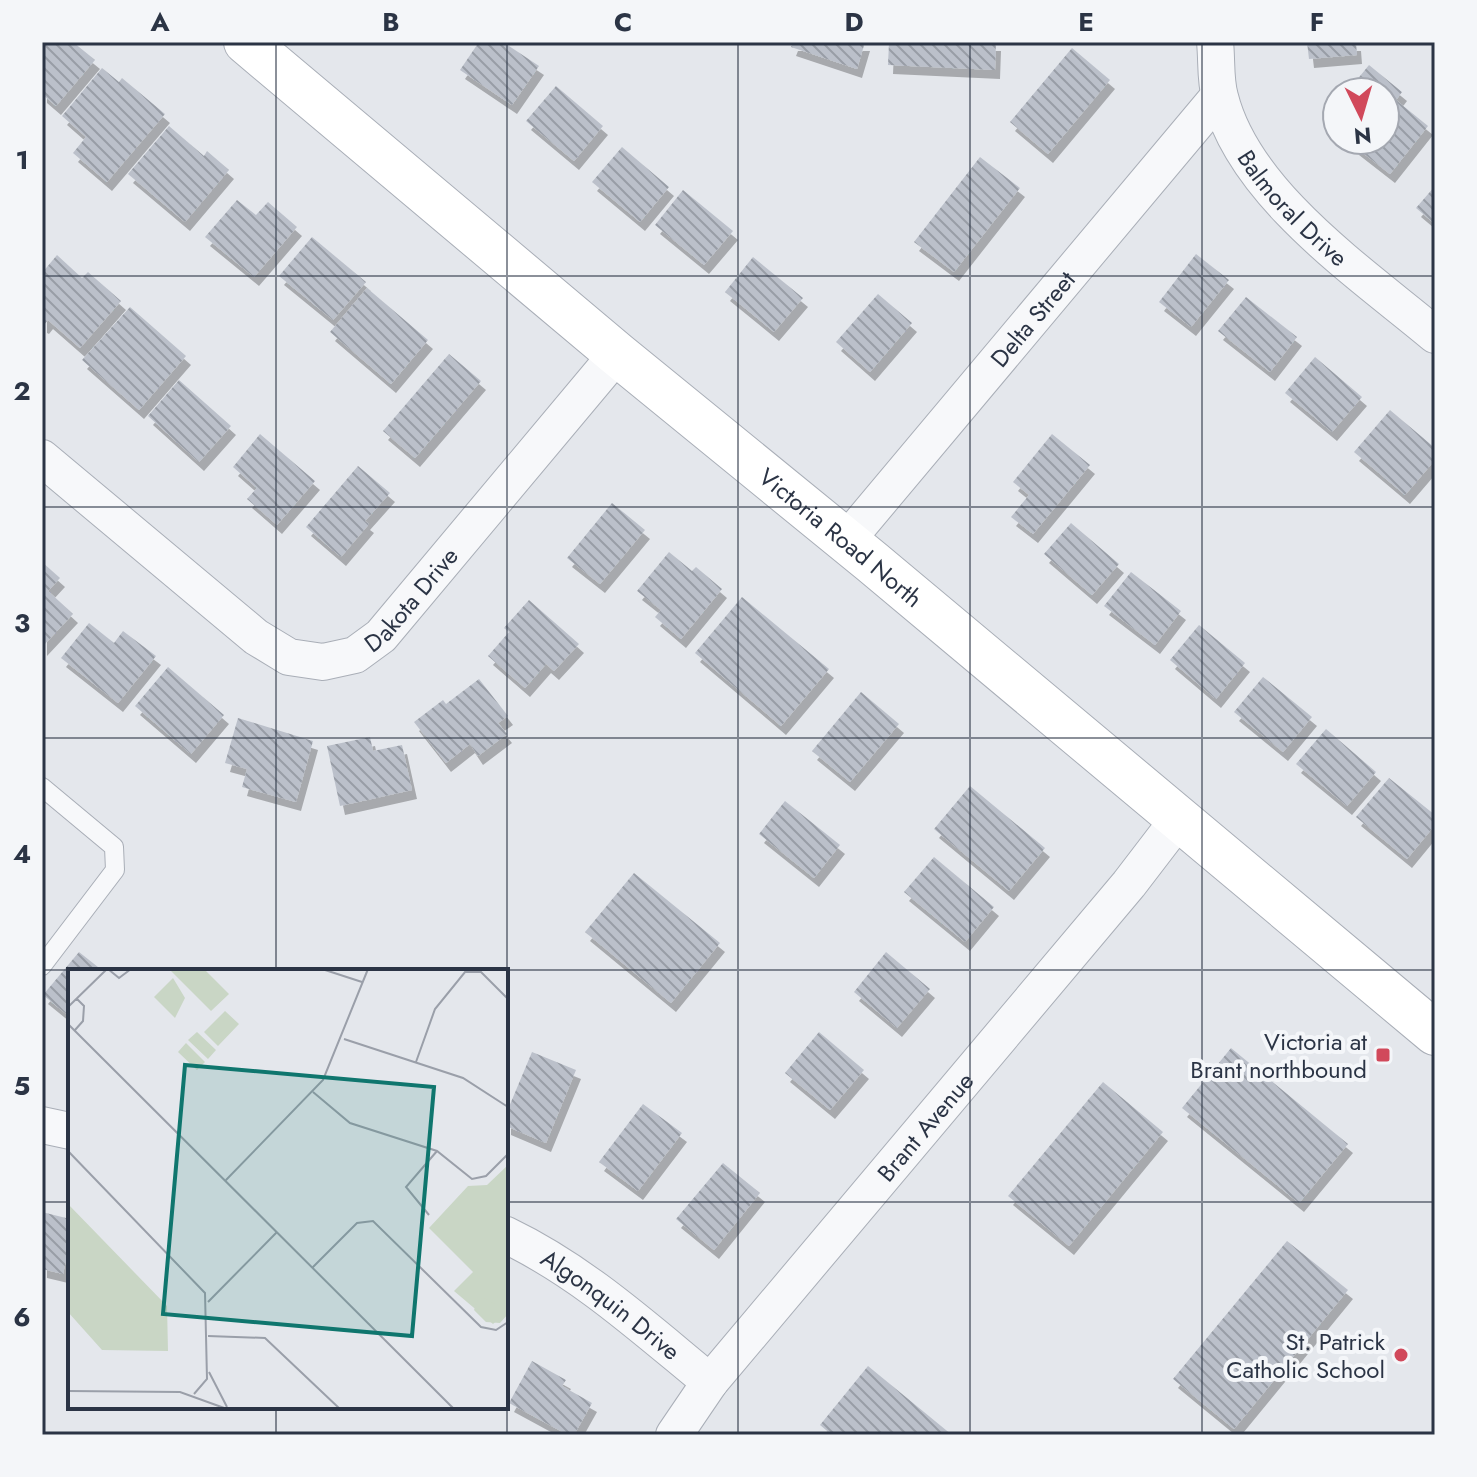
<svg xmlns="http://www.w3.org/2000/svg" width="1477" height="1477" font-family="Jost,sans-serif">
<defs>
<pattern id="building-back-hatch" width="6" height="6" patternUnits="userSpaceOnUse" patternTransform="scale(2)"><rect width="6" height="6" fill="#bbc0ca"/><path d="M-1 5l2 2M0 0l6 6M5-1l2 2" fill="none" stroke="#989da6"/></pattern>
<filter id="shadow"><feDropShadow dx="5" dy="9" stdDeviation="0" flood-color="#0004"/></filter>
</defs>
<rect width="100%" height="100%" fill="#e4e7ec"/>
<path fill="url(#building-back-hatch)" filter="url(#shadow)" d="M42,42H73L95,60L56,106L42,94Z
M479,42H503L539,66L512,105L460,70Z
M793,42H865L857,69L791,47Z
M889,42H996L995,70L888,65Z
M1307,42H1356L1357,55L1309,59Z
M1072,48L1110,80L1048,154L1010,122Z
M1369,65L1402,92L1396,100L1428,126L1390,174L1354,146L1359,140H1385V92H1347Z
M102,68L119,82L122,78L165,114L107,182L73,153L86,137L62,116Z
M556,86L603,126L574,161L526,121Z
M169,126L204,156L207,151L229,170L185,222L128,174Z
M622,147L669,187L640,222L592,182Z
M980,157L1020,188L954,272L914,242Z
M1435,186V224L1416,208Z
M683,190L733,231L704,265L655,225Z
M237,200L256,215L268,202L297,227L254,277L205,237Z
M312,237L366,282L333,320L279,276Z
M1196,254L1229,280L1191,327L1159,302Z
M57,255L82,278L88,272L121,301L80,348L48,320L44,325L42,324V273Z
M753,257L803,298L774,332L725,292Z
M367,288L428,340L391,384L330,332Z
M878,294L912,323L870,372L836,342Z
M1246,297L1297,337L1270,372L1218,331Z
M130,307L186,356L139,410L82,360Z
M449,354L481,381L415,458L383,431Z
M1315,357L1362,397L1332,432L1285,393Z
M179,380L231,426L199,462L148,416Z
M1390,410L1435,448V460L1405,495L1354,452Z
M260,434L315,481L277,525L247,499L257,488L233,467Z
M1052,434L1090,465L1033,534L1011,517L1029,495L1013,482Z
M358,466L390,493L365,521L369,524L341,557L306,527Z
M612,503L645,530L600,584L567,558Z
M1071,523L1119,564L1092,595L1044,554Z
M669,552L692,571L696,567L722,589L681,639L655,617L661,610L637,591Z
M42,562L60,578L48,591L73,614L42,647Z
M1131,572L1181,611L1155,645L1104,606Z
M742,597L829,669L781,726L695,653Z
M529,600L579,644L554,671L546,664L525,688L488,656L509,632L504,628Z
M89,623L114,643L123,631L156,656L118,703L61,658Z
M1199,625L1245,663L1216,699L1170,660Z
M168,667L224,715L191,754L135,706Z
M1263,677L1312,717L1283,752L1234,712Z
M479,679L508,716L498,723L507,734L478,756L470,744L446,763L414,722L443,700L446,704Z
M861,692L899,724L850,782L812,751Z
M238,718L313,741L296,802L242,787L247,769L225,763Z
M1326,729L1376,772L1347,806L1296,764Z
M370,737L373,751L402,745L412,790L340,806L327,746Z
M1389,778L1435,815V825L1407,859L1356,817Z
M970,786L1045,848L1009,891L934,829Z
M785,801L840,845L814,878L759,834Z
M934,857L994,907L965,942L904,892Z
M634,873L720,943L671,1003L585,932Z
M79,952L103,971H70V1017L43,995Z
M886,952L930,989L897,1028L854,992Z
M819,1032L864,1070L830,1110L785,1073Z
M1231,1048L1348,1144L1299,1203L1182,1108Z
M532,1052L576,1070L546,1143L506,1126V1114Z
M1103,1082L1163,1132L1069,1246L1008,1196Z
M643,1104L682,1133L638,1191L599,1162Z
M723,1163L760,1193L714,1250L676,1219Z
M42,1212L70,1219V1243L63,1274L42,1269Z
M1287,1241L1348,1290L1234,1429L1173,1379Z
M532,1361L566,1380L562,1386L592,1403L574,1435H568L509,1403Z
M868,1366L952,1435H832L820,1425Z"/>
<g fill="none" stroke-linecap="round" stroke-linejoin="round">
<defs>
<path id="lane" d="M42,787L114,847L115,870L42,966"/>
<g id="street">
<path id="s1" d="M1215,42C1217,60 1215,80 1220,97C1244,194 1361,273 1435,335"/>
<path id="s2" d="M42,458L256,637L289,657L323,662L355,655L381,636L617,354"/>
<path id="s3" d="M846,541L1219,96"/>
<path d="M42,1125L70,1131"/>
<path id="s4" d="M506,1235C583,1272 644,1328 710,1382"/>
<path id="s5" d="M674,1435L710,1382L1129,884L1178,820"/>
</g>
<g id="secondary">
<path id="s6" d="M246,42L617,354L872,562L1435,1033"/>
</g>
</defs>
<use href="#lane" stroke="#a9aeb7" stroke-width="20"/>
<use href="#street" stroke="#a9aeb7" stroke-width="38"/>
<use href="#secondary" stroke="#a9aeb7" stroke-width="46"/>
<use href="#lane" stroke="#f7f8fa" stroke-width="18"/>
<use href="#street" stroke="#f7f8fa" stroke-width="36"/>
<use href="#secondary" stroke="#fff" stroke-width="44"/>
</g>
<path fill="none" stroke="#2b3445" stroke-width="2" stroke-opacity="0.55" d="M276,42V971M507,42V1435M738,42V1435M970,42V1435M1202,42V1435M42,276H1435M42,507H1435M42,738H1435M42,970H1435M42,1202H70M506,1202H1435M276,1407V1435"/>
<g fill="#d1495b" stroke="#f4f6f9" stroke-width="3">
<rect x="1375" y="1047" width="16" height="16" rx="4"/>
<circle cx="1401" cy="1355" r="8"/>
</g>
<g text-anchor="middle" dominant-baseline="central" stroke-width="8" stroke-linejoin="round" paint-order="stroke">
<g font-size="24" fill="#2b3445" stroke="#f4f6f9">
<text stroke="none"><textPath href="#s1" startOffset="190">Balmoral Drive</textPath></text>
<text stroke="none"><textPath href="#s3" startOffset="290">Delta Street</textPath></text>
<text stroke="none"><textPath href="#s6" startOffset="774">Victoria Road North</textPath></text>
<text stroke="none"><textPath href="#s2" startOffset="464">Dakota Drive</textPath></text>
<text stroke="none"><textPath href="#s5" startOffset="398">Brant Avenue</textPath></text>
<text stroke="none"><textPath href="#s4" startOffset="126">Algonquin Drive</textPath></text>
</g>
<g font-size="24" fill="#2b3445" stroke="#f4f6f9" text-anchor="end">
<text x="1367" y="1041">Victoria at<tspan x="1367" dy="28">Brant northbound</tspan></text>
<text x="1385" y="1341">St. Patrick<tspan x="1385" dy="28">Catholic School</tspan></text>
</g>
</g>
<g transform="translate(68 969)">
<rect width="440" height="440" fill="#e4e7ec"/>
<path d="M440,196V342L425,355L386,322L405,303L361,259L400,217L419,216ZM0,235L99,337L100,382L34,381L0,343Z" fill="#c9d6c5"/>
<path d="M440,320V345L432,354L418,353L406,341L410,331L415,328L427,335L432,321Z" fill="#c9d6c5"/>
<path d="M101,0H136L161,25L143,42ZM105,9L117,29L107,49L86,28ZM157,42L171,55L150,77L136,63ZM129,63L148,81L140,90L120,71ZM118,74L137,93L129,101L110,83ZM0,262L22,285L0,306Z" fill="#c9d6c5"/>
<path fill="none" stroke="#9a9fa9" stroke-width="2" d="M40,0L51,9L63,0M254,0L294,13M0,38L39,0M0,55L386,440M7,61L15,52L16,37L8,29M276,70L395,109L440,138M348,93L367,40L397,3H413L440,30M245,123L282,154L369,182L404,210L418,207L440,185M0,182L137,324L139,410L126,425M158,211L255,111L300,0M361,246L338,218L369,182M245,298L289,254L305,252L413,358L428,361L440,353M140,333L209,263M140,367L197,369L272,440M141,403L159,438M0,422L112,423L159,440"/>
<path fill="#0f766e" fill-opacity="0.15" stroke="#0f766e" stroke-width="4" d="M117,96L366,118L344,367L95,345Z"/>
<rect width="440" height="440" fill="none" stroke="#2b3445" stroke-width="4"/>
</g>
<rect width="1477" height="1477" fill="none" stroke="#f4f6f9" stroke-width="88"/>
<g transform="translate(1361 116) rotate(175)"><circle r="38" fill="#f4f6f9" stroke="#a4a8b1" stroke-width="2"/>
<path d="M0-6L14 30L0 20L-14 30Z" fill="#d1495b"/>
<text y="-12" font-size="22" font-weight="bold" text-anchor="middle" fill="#2b3445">N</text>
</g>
<rect x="44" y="44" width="1389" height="1389" fill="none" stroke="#2b3445" stroke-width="3"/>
<g font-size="26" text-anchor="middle" font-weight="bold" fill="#2b3445">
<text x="160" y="31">A</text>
<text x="391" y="31">B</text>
<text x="623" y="31">C</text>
<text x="854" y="31">D</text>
<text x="1086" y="31">E</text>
<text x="1317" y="31">F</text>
<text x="22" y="169">1</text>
<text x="22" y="400">2</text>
<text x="22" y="632">3</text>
<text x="22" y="863">4</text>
<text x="22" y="1095">5</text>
<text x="22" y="1326">6</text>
</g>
</svg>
